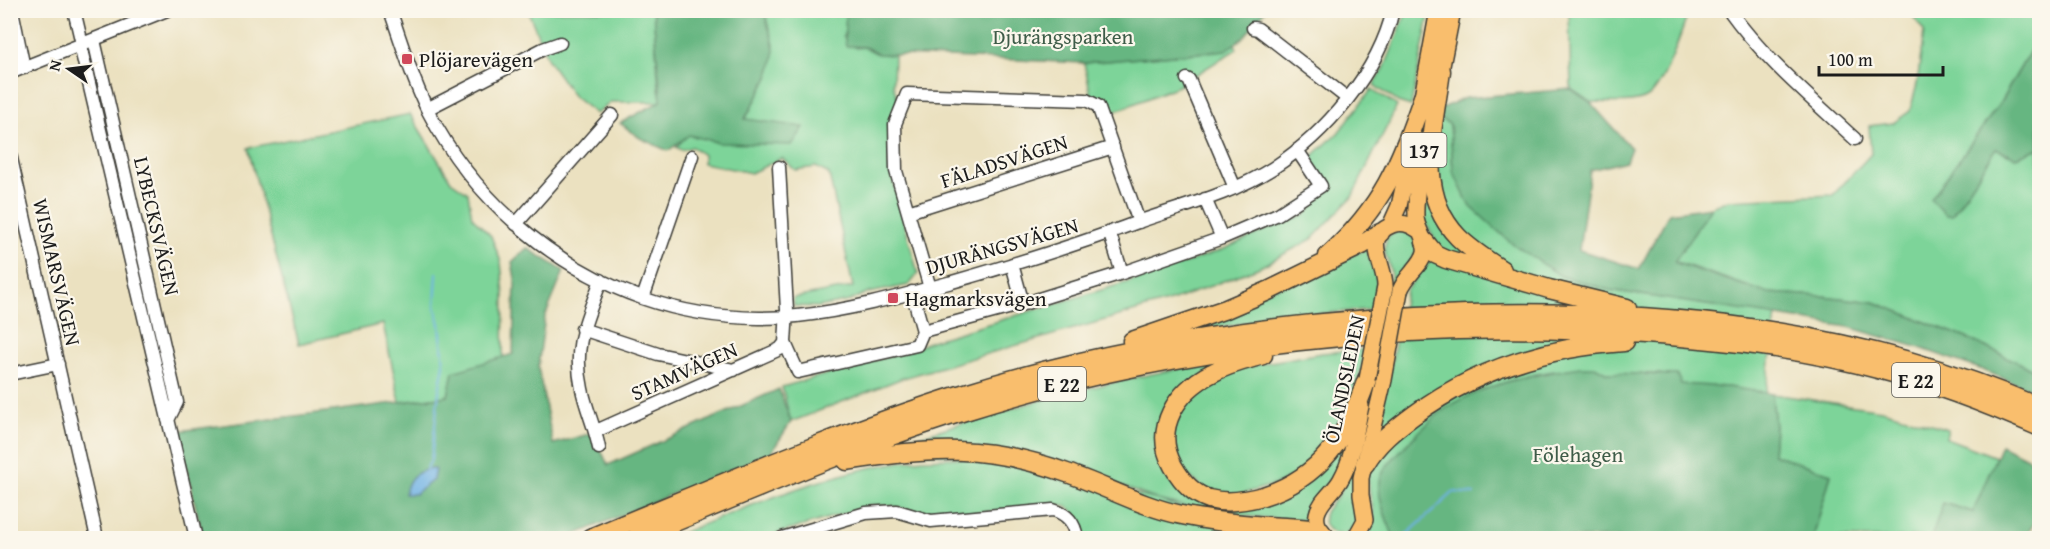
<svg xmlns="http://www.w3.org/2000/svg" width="2050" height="549" font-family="'Gentium Book Plus',serif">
<rect width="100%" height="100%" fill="#fbf7ec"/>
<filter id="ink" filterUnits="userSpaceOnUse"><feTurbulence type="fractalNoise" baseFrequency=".0167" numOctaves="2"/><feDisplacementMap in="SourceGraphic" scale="12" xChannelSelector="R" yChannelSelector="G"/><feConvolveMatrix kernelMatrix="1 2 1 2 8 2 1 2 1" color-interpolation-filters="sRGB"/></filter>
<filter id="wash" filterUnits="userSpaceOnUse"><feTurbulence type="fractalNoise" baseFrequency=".008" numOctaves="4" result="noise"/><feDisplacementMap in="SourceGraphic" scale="24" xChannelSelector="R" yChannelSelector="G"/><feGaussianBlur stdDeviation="1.35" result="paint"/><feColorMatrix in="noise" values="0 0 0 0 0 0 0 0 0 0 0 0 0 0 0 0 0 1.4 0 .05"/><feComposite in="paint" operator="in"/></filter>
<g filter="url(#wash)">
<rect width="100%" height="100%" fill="#ebe1c0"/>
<path fill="#7dd499" stroke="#4c785a" stroke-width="1.5" d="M528,11H653L659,89L662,102H611L596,114L574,97L548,60Z
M766,11H846V29L843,36L856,48L865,47L878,54L894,55L893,85L898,99L891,125L889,165L918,274L909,285L864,294L850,301L818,307L794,306L793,298L853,287L829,174L816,167L795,170L782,158L751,173L703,163V155L692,147L681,150L676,147L688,135L720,143L745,120L769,75L774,44L767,26Z
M1407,11H1430L1411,106L1398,102L1374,85L1384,69Z
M1569,11H1689C1682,30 1664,89 1646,98C1633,105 1604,102 1590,102L1571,89Z
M1909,11H2039V36L2000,103L1931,199L1952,215L1996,149L2016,157L2039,148V372L1964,337L1874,302L1822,296L1767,293L1674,261L1711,207L1728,200L1833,195L1871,154L1869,126L1893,123L1910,111L1917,84L1924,31Z
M1233,39L1237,49L1178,86L1114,112L1091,95L1084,63L1207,52Z
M1372,89L1397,106L1352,197L1312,239L1260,267L1174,300L900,379L791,422L782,387L914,349L931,341L1148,276L1222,250L1272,227L1305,215L1328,185L1308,164L1310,158L1338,133Z
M410,114L451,181L468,193L472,217L491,236L501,262L504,295L503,358L453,372L448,396L400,402L383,324L299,344L248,148Z
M1438,118L1450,124L1453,171L1561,276L1609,290L1776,315L1766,392C1739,389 1712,388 1684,385C1675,384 1669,375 1660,374C1643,373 1627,375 1610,373C1604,373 1600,367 1594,368C1528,369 1462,389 1416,436C1371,481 1375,480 1394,538H1366C1381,519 1368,499 1368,476L1406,290L1429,262L1435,240L1424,220L1422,206Z
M1398,231C1404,231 1411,233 1414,239C1423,254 1405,264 1399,276C1397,280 1396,285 1394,289H1390L1391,272L1384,249L1388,236Z
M1366,249L1377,279L1375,309L1292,316L1160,336Z
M1367,349L1351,406L1315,459L1283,482L1235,496L1209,492L1181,470L1171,433L1188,397L1231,371L1253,365L1322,353Z
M1229,360L1175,393L1166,469L1235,508L1341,448L1344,450L1338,470L1309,505L1307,521L1191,512L1066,466L882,449C995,410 1110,379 1229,360Z
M1772,394L1882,410L1948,429L1946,438L1996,457L1973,513L1943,504L1931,538L1910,536L1909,538H1813L1831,474L1773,454L1775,427Z
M983,458L1305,535L1310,538H1082C1080,522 1079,512 1063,505L935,516L893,506L872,505L763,538H669C748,507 828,471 914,460C936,457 961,459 983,458Z
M1352,468L1356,469C1354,480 1353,491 1354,502C1355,508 1358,514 1357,520C1353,541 1322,537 1324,516C1325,508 1332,504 1337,497C1343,489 1347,478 1352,468Z"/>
<path fill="#66b681" stroke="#41694e" stroke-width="1.5" d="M766,11C766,26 771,30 773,43C779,69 756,97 745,119L804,127L792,145L720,143L689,135L668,151L640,138L620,123L661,101L653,11Z
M846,11H1265L1244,37L1226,50L1207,52L1084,63L878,54L865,47L846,46C843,34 846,23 846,11Z
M2039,36V148L2016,157L1996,149L1952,215H1946L1931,199L2000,103Z
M1571,89L1590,102L1631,148L1626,161L1590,170L1579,250L1639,269L1669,213L1711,207L1674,262L1767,293L1822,296L1874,302L1964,337L2039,372V393L1983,370L1917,347L1848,327L1609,290L1561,276L1510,242L1469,205L1453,171L1450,124L1438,118L1440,109L1465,98Z
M527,248L564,271L545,317L538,367L553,444L593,433L608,465L779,389L791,422L771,453L567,538H203L178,433L179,431L448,396L453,372L513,354L515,279L512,262Z
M1580,367H1597L1607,373L1677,375L1681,384L1728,387L1772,394L1775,427L1773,454L1831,474L1813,538H1394C1388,521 1376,499 1380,481C1383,466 1397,455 1407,444C1420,431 1433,417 1448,407C1489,382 1534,375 1580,367Z
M2001,445L2039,464V516L2024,538H1931L1943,503L1973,512Z"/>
<path fill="#70b2e5" stroke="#466780" stroke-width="1.5" d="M429,469H435L433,480L415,494H405C408,478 414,473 429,469Z"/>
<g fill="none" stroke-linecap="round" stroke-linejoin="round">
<path stroke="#70b2e5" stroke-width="2" d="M426,470L431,460L439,391L444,365L440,324L435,306L437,273
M1095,535L1105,533L1116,538
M1403,538L1454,492L1474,494"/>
</g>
</g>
<g filter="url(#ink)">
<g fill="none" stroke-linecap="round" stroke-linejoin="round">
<defs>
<path id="minor" d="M12,10L24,68
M74,10L82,44
M390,10C402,44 412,79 428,111C472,197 551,266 642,298C754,337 843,312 952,282C1015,264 1077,245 1138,222C1184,206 1232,194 1273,168C1325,134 1379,72 1393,10
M1729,10C1764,59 1811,98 1855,139
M1253,28L1258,29L1347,98
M94,40L177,402L168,420
M80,45L196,538
M10,73L167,10
M1187,79L1189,80L1235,188
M427,109L543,49L560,43
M10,154L97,538
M779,167L787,310L785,343L798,372L917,345L923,331
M1205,199L1222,238
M908,212L1113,147
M516,224L612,115
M1110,234L1122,273
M1012,264L1023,304
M930,288L896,171L895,124L907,94L1086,100L1098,106L1139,222
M912,292L923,331L1023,304L1122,273L1222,238L1278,214L1321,186L1297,150
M643,298L692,156
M582,329L658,354L734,370
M10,374L58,364
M596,431L780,349L785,343
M599,448C595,427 586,409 582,389C572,344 587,320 601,280
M782,538L866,513L897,511L931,521L1053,510C1068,514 1075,524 1077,538"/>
<path id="major" d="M1439,81L1453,10
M1420,108L1438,10
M1390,226L1399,206L1414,137
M1385,287C1386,265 1361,237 1392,225C1402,221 1410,224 1418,230
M1400,291C1406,274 1422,266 1425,252C1427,239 1416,229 1416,216C1415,193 1421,168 1425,146
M1328,538C1322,530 1315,526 1317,514C1320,500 1335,491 1341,479C1353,458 1356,430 1361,406
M1355,538L1365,520L1361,495V478L1384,380"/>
<path id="highway" d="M1441,71C1434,126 1414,192 1458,237C1471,250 1487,260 1502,270
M1425,242L1435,254L1446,259L1549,289L1627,308
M1328,256C1383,206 1399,165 1423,97
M1132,341L1226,309L1268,291L1362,245L1380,233
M1263,355C1246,360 1228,364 1212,373C1177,391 1152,428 1173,466C1181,480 1193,494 1209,499C1227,504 1245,501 1263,496C1321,478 1348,435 1367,379
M847,461C930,447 987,444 1067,473C1105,486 1142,507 1182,515C1209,521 1239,524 1267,526C1285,528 1304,526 1321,532
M1365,464C1377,443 1395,429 1414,415C1475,370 1548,347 1624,342
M590,538C713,488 835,434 962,394C1126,343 1295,319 1466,314C1661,309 1859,328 2040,408
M636,538C744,494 851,447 962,412C1181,343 1415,318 1645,334C1724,340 1805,349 1882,370C1936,384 1988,404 2040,427"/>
</defs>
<use href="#minor" stroke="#3b3a35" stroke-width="15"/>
<use href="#major" stroke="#3b3a35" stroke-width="18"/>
<use href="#highway" stroke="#3b3a35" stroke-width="21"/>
<use href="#minor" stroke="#fff" stroke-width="12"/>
<use href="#major" stroke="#f9be6d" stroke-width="15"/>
<use href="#highway" stroke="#f9be6d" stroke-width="18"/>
<defs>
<path id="major-bridge" d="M1367,379L1385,287
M1384,380L1400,291"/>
</defs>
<use href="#major-bridge" stroke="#3b3a35" stroke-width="18" stroke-linecap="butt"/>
<use href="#major-bridge" stroke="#f9be6d" stroke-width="15"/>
</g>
</g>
<g fill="#d1495b" stroke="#fbf7ec" stroke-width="2">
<rect x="401" y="53" width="12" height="12" rx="3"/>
<rect x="887" y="292" width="12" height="12" rx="3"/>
</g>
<g text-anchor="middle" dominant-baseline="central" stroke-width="4.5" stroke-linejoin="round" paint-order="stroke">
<g fill="#fbf7ec" stroke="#5f5e5a" stroke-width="1.5">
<rect x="1401.5" y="133" width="45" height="34" rx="4.5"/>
<rect x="1892" y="363" width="48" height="34" rx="4.5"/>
<rect x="1038" y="367" width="48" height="34" rx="4.5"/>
</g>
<g font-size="20" font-weight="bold" fill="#1c1c1c">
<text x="1424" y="150">137</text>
<text x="1916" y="380">E 22</text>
<text x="1062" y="384">E 22</text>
</g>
<g font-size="21" fill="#3e5c48" stroke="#fbf7ec">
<text x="1063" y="36">Djurängsparken</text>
<text x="1578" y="454">Fölehagen</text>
</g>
<g font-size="21" fill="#1c1c1c" stroke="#fbf7ec" text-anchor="start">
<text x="419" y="59">Plöjarevägen</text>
<text x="905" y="298">Hagmarksvägen</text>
</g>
<g font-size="21" fill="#1c1c1c" stroke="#fbf7ec">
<text transform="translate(1004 161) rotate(-18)">FÄLADSVÄGEN</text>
<text transform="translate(157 226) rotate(77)">LYBECKSVÄGEN</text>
<text transform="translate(1002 246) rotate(-16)">DJURÄNGSVÄGEN</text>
<text transform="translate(57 272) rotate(77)">WISMARSVÄGEN</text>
<text transform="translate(684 371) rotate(-24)">STAMVÄGEN</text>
<text transform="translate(1344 379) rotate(-78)">ÖLANDSLEDEN</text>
</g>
</g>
<rect width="2050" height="549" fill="none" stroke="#fbf7ec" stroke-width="36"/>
<g transform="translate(69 69) rotate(284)" stroke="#fbf7ec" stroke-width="4.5" paint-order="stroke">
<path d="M0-4.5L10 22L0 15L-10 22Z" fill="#1c1c1c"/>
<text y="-9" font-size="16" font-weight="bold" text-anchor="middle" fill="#1c1c1c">N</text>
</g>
<path d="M1819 66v9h124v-9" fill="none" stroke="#1c1c1c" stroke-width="3"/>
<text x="1828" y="66" font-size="18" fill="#1c1c1c" stroke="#fbf7ec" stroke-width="4.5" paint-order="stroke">100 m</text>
</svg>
